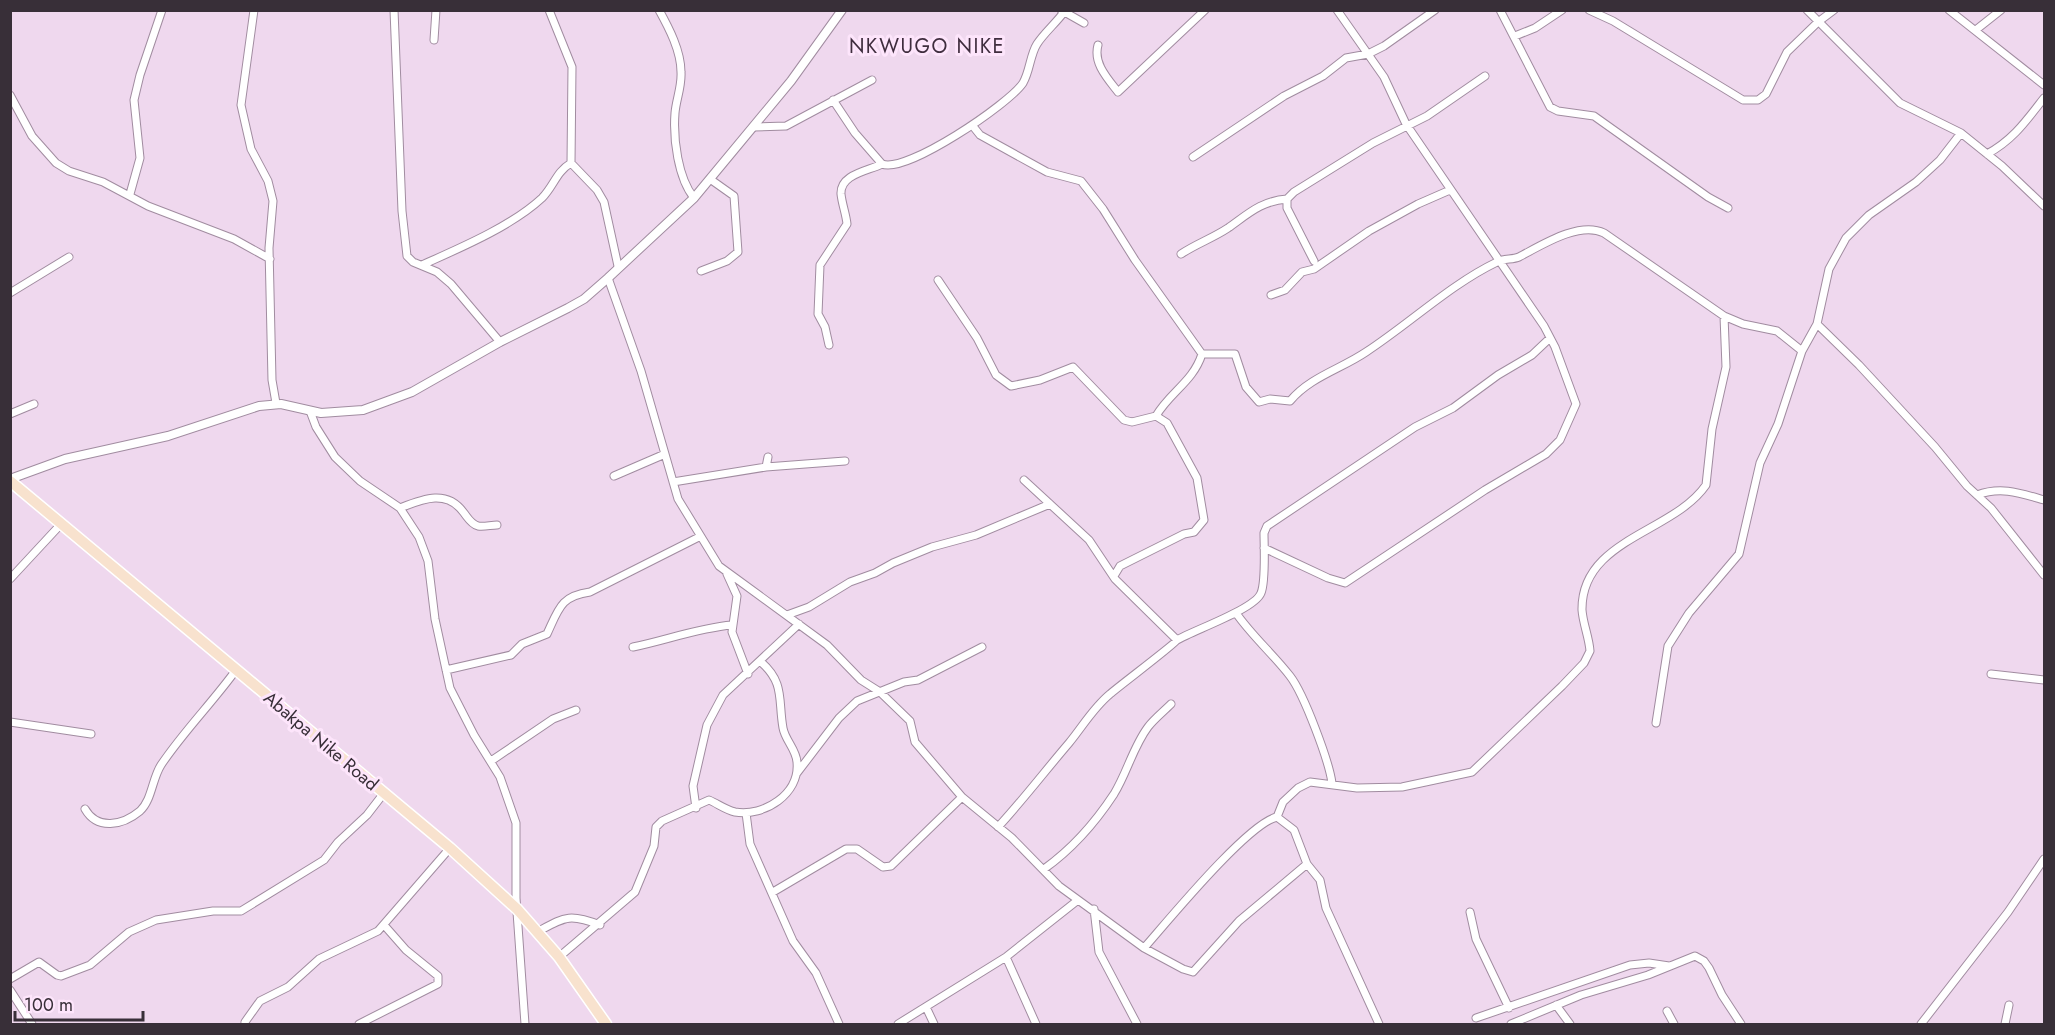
<svg xmlns="http://www.w3.org/2000/svg" width="2055" height="1035" font-family="Jost,sans-serif">
<rect width="100%" height="100%" fill="#efd8ee"/>
<g fill="none" stroke-linecap="round" stroke-linejoin="round">
<defs>
<path id="minor" d="M254,10L241,105L251,149L268,181L273,201L269,248L272,380L276,403
M394,10L402,211L407,256L413,262L437,272L451,284L500,342
M549,10L572,67L571,163L597,190L604,202L618,266
M659,10C669,28 681,51 681,72C682,86 676,100 675,113C673,139 678,178 694,198
M1061,10L1084,23
M1500,10L1550,107L1558,111L1594,116L1708,197L1728,208
M1589,10L1613,21L1743,100H1758L1766,94L1787,52L1818,22L1834,10
M1807,10L1900,103L1961,133L2002,166L2044,206
M1949,10L2044,85
M1977,29L2001,10
M1515,36L1535,28L1562,10
M434,40L436,10
M1098,45C1093,63 1107,78 1118,92L1205,10
M10,95L32,136L56,163L69,171L103,182L148,206L234,239L270,259
M833,100L855,133L882,164C906,174 1009,104 1023,83C1030,71 1030,55 1037,44C1044,33 1056,23 1064,12
M972,125L980,135L1047,172L1081,181L1103,209L1135,260L1202,354H1235L1246,387L1259,402L1270,399L1290,401C1310,377 1341,369 1366,352C1409,324 1451,284 1497,262C1504,258 1512,260 1519,257C1542,245 1579,221 1604,233L1724,316L1743,324L1777,331L1802,351
M754,127L786,126L872,80
M1987,154C2013,140 2026,121 2044,98
M1193,157L1284,96L1323,76L1346,58L1368,54L1384,46L1435,10
M130,194L140,158L134,100L140,75L162,10
M1181,254C1196,244 1213,238 1228,228C1248,214 1261,201 1287,199
M1314,261L1287,208V199L1294,192L1373,143L1427,116L1485,76
M422,265C460,248 512,226 542,198C554,186 556,172 571,163
M701,271L727,261L738,252L734,196L710,179
M608,278L641,371L678,499L719,566L827,645L861,680L880,692L910,721L915,742L962,797L1012,838L1059,886L1144,948L1183,969L1193,972L1239,921L1307,864
M938,280L977,338L996,375L1011,386L1040,380L1073,367L1124,420L1132,422L1156,416L1167,423L1197,478L1204,520L1194,532L1184,534L1120,566L1114,576
M10,293L69,257
M1271,295L1285,290L1302,272L1314,269L1369,231L1418,204L1450,190
M1817,324L1859,365L1935,447L1967,486L1991,508L2044,575
M829,345L825,327L818,314L820,265L847,224C846,214 842,204 841,194C840,174 868,171 882,164
M310,411L316,427L335,457L360,481L400,508L419,537L428,561L435,619L450,688L474,735L500,777L516,823V898L525,1024
M10,414L34,404
M1156,416C1170,392 1193,382 1202,354
M766,467L845,461
M614,476L665,454
M1024,480L1089,540L1115,579L1177,640
M673,482L766,467L768,457
M1977,495C2001,486 2020,493 2044,500
M400,508C423,499 447,489 464,513C468,518 471,524 478,526C484,527 491,525 497,525
M1264,548L1328,578L1345,583L1485,490L1546,454L1560,440L1576,404L1555,347L1544,326L1406,124L1384,77L1337,10
M727,574L737,596L732,632L748,674
M10,579L62,523
M1236,613C1252,636 1273,654 1290,676C1304,694 1329,761 1332,783
M787,615L809,607L850,582L875,573L893,563L932,547L976,535L1050,504
M633,647C667,640 698,628 732,625
M446,670L511,655L522,644L547,634C559,608 561,596 590,592L699,537
M1991,674L2044,680
M10,722L91,734
M1656,723L1668,646L1689,613L1739,554L1760,463L1778,424L1802,351L1817,324L1829,269L1846,238L1869,215L1916,182L1940,160L1961,133
M491,761L553,719L576,710
M797,773L839,718L857,701L904,682L918,680L982,647
M696,808L693,786L707,725L723,695L799,624
M85,809C97,830 122,826 140,811C152,800 152,779 161,765C183,732 212,703 236,670
M746,813L750,844L793,941L816,973L839,1024
M1277,817L1283,802L1298,788L1310,782L1357,788L1402,787L1472,772L1562,686L1584,663L1590,651C1589,637 1583,624 1582,610C1581,539 1673,533 1706,485L1712,429L1726,367L1724,316
M998,827C1023,800 1045,771 1069,743C1083,726 1093,708 1110,694C1119,686 1175,644 1177,640C1194,630 1255,609 1261,593C1266,581 1264,546 1264,533L1267,526L1415,427L1453,408L1498,375L1532,355L1550,338
M1044,869C1072,849 1095,823 1114,794C1127,773 1133,747 1148,727C1154,719 1163,712 1171,704
M773,892L846,849H857L883,867L891,866L962,797
M1094,909L1099,952L1137,1024
M1470,912L1476,939L1509,1008
M537,932C565,917 569,913 600,925
M1144,948C1167,922 1248,823 1277,817L1294,830L1307,864L1320,880L1326,908L1379,1024
M559,957L635,892L654,846L656,827L662,821L709,800C718,804 726,810 735,812C764,817 800,794 797,762C796,749 785,740 783,728C778,700 785,683 761,662
M1006,957L1036,1024
M10,979L39,962L57,975L61,976L90,965L129,932L156,920L213,911H241L324,860L338,842L367,815L384,793
M10,990L32,1024
M1556,1005L1570,1024
M926,1007L934,1024
M1667,1011L1674,1024
M1476,1018L1630,965L1649,963L1669,966
M245,1022L260,1001L288,987L319,959L378,931L450,848
M359,1024L438,984V976L406,950L384,925
M898,1024L1006,957L1078,900
M1511,1024L1581,995L1648,975L1695,956L1704,961L1709,968L1722,995L1741,1024
M1921,1024L2008,912L2044,859
M2005,1024L2009,1005"/>
<path id="tertiary" d="M10,479L65,459L168,436L259,406L281,404L321,413L363,410L412,392L500,342L568,308L584,299L608,278L694,198L791,81L842,10"/>
<path id="primary" d="M10,481L450,848L517,909L559,957L606,1024"/>
</defs>
<use href="#minor" stroke="#a18ca0" stroke-width="9"/>
<use href="#tertiary" stroke="#a18ca0" stroke-width="10"/>
<use href="#primary" stroke="#fff" stroke-width="13"/>
<use href="#minor" stroke="#fff" stroke-width="7"/>
<use href="#tertiary" stroke="#fff" stroke-width="8"/>
<use href="#primary" stroke="#f8e2ce" stroke-width="10"/>
</g>
<g text-anchor="middle" dominant-baseline="central" stroke-width="6" stroke-linejoin="round" paint-order="stroke">
<g font-size="18" fill="#382f38" stroke="#fde5fb">
<text transform="translate(321 741) rotate(40)">Abakpa Nike Road</text>
</g>
<g font-size="20" letter-spacing="1.5" fill="#3f2d3e" stroke="#fde5fb">
<text x="927" y="46">NKWUGO NIKE</text>
</g>
</g>
<rect width="2055" height="1035" fill="none" stroke="#382f38" stroke-width="24"/>
<path d="M15 1011v9h128v-9" fill="none" stroke="#382f38" stroke-width="3"/>
<text x="24" y="1011" font-size="18" fill="#382f38" stroke="#fde5fb" stroke-width="4.5" paint-order="stroke">100 m</text>
</svg>
